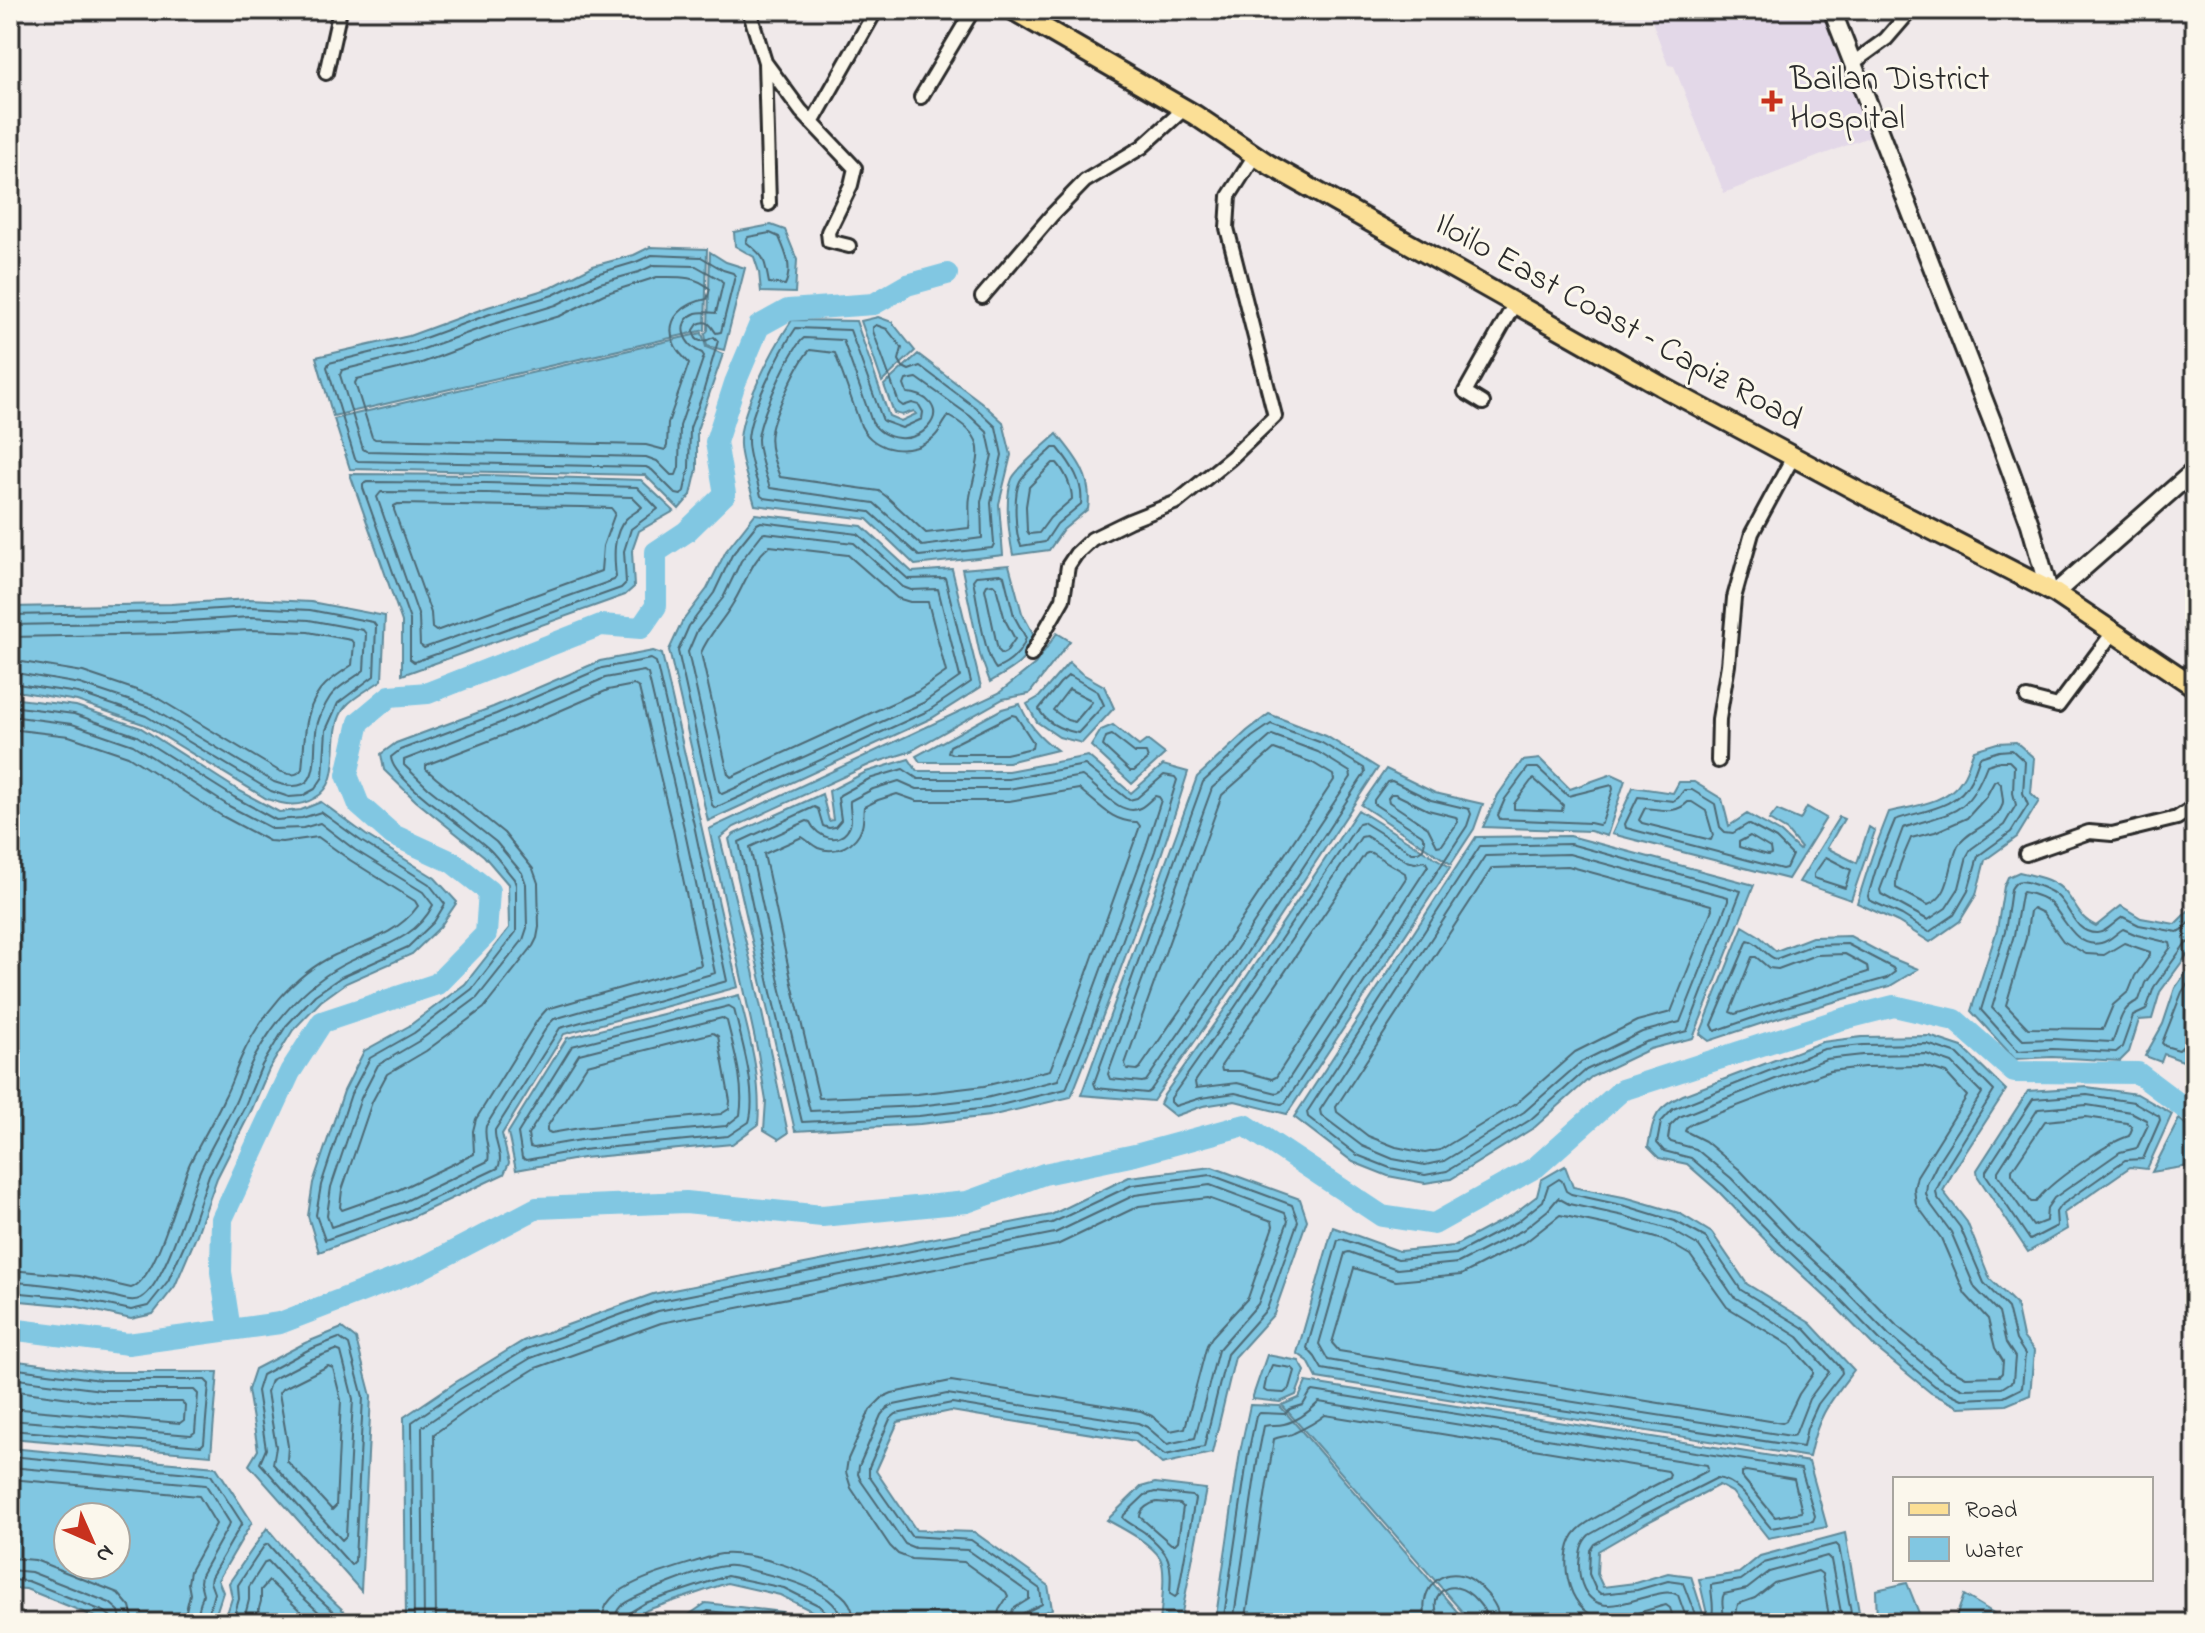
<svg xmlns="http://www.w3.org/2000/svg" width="2205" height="1633" font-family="'Indie Flower',sans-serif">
<rect width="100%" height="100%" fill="#f0e9ea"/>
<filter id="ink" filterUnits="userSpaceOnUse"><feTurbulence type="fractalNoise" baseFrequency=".0125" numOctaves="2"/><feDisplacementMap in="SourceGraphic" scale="16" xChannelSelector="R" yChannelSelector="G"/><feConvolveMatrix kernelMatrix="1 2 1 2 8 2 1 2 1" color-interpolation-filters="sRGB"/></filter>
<g filter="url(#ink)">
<path fill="#e3d8e8" d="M1648,10H1821L1871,136L1724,193L1674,66L1668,65Z"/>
<path fill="#81c7e2" stroke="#5f8999" stroke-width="2" fill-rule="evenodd" d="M771,225L785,230L797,260L795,293L761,292L759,272L754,257L735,246L734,232Z
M650,247L707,249L705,330L333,416L316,357L409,336L488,307L550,288L593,266L634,255Z
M710,252L726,262L745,268L724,350L707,346L705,334L708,330Z
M878,317L892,322L915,351L882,382L861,321Z
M792,320L856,321L889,416L901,421L916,414L914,411L902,415L894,413L884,385L918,354L981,402L1003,422L1011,455L999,504L1003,555L915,565L867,519L755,505C750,486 741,464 740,445C738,413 774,347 792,320Z
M702,333L706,347L723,354L697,430V469L691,495L679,509L645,475L350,469L334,419Z
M1057,434C1076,457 1093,477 1088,509L1063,530L1049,550L1013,555C1009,535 1004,499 1012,479C1016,469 1047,443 1057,434Z
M350,474L486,475L641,480L674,511L639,531L632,551L634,587L625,595L402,675V622Z
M755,514L862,526L912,572L952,569L981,687L932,718L708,821L669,650L682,622L707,589L726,551Z
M1009,565L1022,613L1035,637C1027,663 1012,669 990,682L980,655L962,569Z
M249,599L311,602L385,616L382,680C371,688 355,696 346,706C324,732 347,781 315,798C298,808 285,805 267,799L143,724L77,701L10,690V607L171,604Z
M1057,633L1070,641L1029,694L1003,699L909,752L871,764L734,827L720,838L753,971L788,1133L779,1139L764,1130L766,1101L758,1053L709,829L999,693L1035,664Z
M653,651L662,654L738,987L564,1034L502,1134L509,1163L504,1174L408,1219L319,1252L308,1216L313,1183L344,1091L364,1051L409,1026L465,984L509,928L508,884L484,856L416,801L384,770L381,754L396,743L493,707L600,661Z
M1069,662L1081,673L1104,686L1114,708L1082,743L1059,737L1037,722L1027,704L1039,697Z
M10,698L76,706L141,728L238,790L279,812L301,810L321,802L366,835L435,878L457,902L440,927L412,954L346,983L321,1001L293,1030L269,1069L252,1109L217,1178L196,1237L175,1286L153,1314L131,1319L74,1306L10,1300Z
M1020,704C1028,724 1039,737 1057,750L1008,762H920L916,756L1002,709Z
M1269,714L1326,736L1378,768L1237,981L1153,1101L1081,1095L1197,777L1247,731Z
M1113,725L1139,746L1147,740L1165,754L1132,784L1091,746L1101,730Z
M2016,742L2034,758L2031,793L2039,801L2017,837L1985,860L1976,895L1960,921L1930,942L1898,922L1857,903L1872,856L1889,812C1914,806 1948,803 1962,779C1968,771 1970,759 1974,750L1997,743Z
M1088,756L1131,793L1163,765L1188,772C1154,882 1114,990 1071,1097L990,1116L920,1124L795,1131L729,839L734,834L822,794L829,821L833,820L829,791L866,772L909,759L917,771H1008Z
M1540,759L1570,789L1612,774L1625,780L1607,836L1590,831L1483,827L1498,795L1522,761Z
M1386,769L1435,793L1483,804L1474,829L1451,864L1361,805Z
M1679,782H1694L1722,799L1729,826L1747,814L1781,833L1799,850L1801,848L1787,831L1769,820L1777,810L1800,820L1807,807L1826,818L1788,879L1612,834L1633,787L1673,793Z
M1358,810L1450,867L1287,1114L1235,1101L1203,1106L1175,1116L1160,1104L1164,1095L1229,1003Z
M1839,817L1844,819L1827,848L1857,863L1869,827L1875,831L1851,900L1799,882Z
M1570,836L1754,885L1693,1038L1650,1049L1591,1077L1535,1127L1451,1179L1425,1183L1388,1176L1353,1162L1294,1117L1476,837Z
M2019,872C2036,876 2055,879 2066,893C2078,908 2078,917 2096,926L2121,906L2141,918L2175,924L2192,907L2195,908V944L2160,992L2152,1019L2139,1020L2129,1052L2120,1061L2052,1057L2015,1059L1971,1011L1997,930L2004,886L2008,877Z
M1743,926L1758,935L1776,951L1812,937L1850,936L1889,957L1918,969L1890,986L1781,1017L1709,1041L1700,1034Z
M2195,960V1043L2183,1061L2164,1054L2161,1062L2145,1056L2163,1024L2175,988Z
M739,995C750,1038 762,1081 758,1125L732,1144L583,1158L516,1170L508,1133L567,1038Z
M1929,1036L1962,1047L2006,1090L1955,1169L1943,1191L1967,1222L1990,1279L2016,1304L2023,1337L2034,1351L2030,1395L2006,1405L1959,1407L1931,1393L1876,1348L1832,1303L1775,1250L1719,1192L1687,1164L1659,1158L1648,1147C1654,1117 1654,1109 1683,1095L1822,1042L1862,1037Z
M2087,1087L2137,1094L2172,1114L2147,1169L2130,1167L2064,1213L2067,1229L2028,1252L1978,1177L1977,1170L2028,1091Z
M2179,1119L2195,1132V1165L2152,1172Z
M1565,1166L1573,1187L1628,1198L1679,1213L1712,1233L1747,1284L1810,1323L1854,1370C1829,1403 1818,1415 1809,1457L1317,1378L1308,1361L1297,1353L1333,1227L1399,1251L1454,1246L1512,1215L1537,1196L1541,1180Z
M1212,1167L1300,1199L1307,1220L1274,1314L1235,1357L1212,1453L1162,1464L1135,1441L951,1411L898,1422L876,1471L916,1530L974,1532L1048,1585L1052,1609L1019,1623H828L814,1612L780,1595L727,1583L647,1610L627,1623H406L404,1417L456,1382L523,1341L653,1294L1051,1215L1129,1177Z
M342,1328L356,1339L371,1396L361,1591L249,1465L258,1450L248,1390L255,1369L305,1343Z
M1267,1355L1299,1361L1305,1371L1296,1395L1280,1402L1252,1399Z
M10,1360L102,1372H218L211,1455L10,1438Z
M1306,1382L1809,1462L1827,1527L1768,1538L1732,1492L1719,1485L1648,1522L1598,1551L1597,1574L1603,1587L1635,1583L1668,1573L1691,1576L1706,1623H1472L1282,1405L1299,1398Z
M1250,1405L1280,1406L1467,1623H1215L1240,1452Z
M10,1448L216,1467L252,1522L218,1580L223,1592L213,1623H107L103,1620L26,1589L10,1588ZM68,1517H116V1565H68Z
M1155,1483L1206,1489L1180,1623H1160C1161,1607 1167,1571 1160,1558C1151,1543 1122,1528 1107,1520L1141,1487Z
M267,1528L307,1576L345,1612L342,1623H224L232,1598L229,1583Z
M1845,1533L1861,1623H1709L1699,1579L1739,1573L1760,1556Z
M1907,1583L1923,1623H1877L1876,1590Z
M1964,1595L2010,1623H1954Z
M706,1603L782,1612L797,1623H677Z"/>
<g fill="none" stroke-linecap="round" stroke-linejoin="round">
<path stroke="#4d6974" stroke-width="2" d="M770,233L779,237C786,253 793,268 785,285L769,283C764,258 766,258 746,242L748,237Z
M652,255L701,257L723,270L733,273L735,276L721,332L716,333C711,326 709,319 698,324L694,330C694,345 705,342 714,337L718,341L702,396L690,428L689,468L684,491L681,495L676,494L652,470L646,467L358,461L355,459L327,367L329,363L411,343L490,314L553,295L596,274L636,262Z
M654,265L696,266L721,280L723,283L716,313C710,313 703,311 696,313C674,322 684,346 702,353L704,356L680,426L679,467L676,475H671L657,461L646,457L366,451L363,449L340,375L342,370L415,352L493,324L556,305L600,283L639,272Z
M657,277C676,277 696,275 710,289L707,299C685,303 664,318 674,343C677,352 684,357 689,363L668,423L667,446L665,450L646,445L375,439L372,437L355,383L357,379L419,364L497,335L560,316L604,294Z
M876,325L887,329L902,348L899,360L903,367L909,370L920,366L976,408L996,427L1002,455L991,503L994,544L992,548L919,556L870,512L764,498L761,496C757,479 748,459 748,441C748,414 780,351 796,328L850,330L883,421L902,428L922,419L923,412L919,405L912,403L903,406L899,403L873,331V327Z
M804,338L843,340L872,422C884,441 913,444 928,427C944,409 925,393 907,393L904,385L906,380L917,378L970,416L987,432L992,455L981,502L982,538L922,546L874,503L770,488C765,473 758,454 758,439C759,420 790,349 804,338Z
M810,350L835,353L861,426C875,453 912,457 934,437C941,431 943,422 949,416C992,440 977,457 970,497C968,507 971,518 969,528L926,533L887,497L879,491L780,477C775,464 768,446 771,432C773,417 799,360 810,350Z
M1053,448H1058C1071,464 1084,483 1081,504L1057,524L1045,542L1021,546C1015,534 1013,494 1020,481C1026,471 1044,457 1053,448Z
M1053,463H1057C1065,472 1072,487 1072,499L1050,518L1039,533L1029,534L1027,531L1026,506L1029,487Z
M367,482L486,483L637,487L658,509L631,529L624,551L626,583L621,588L414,662L410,659V620L363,488V484Z
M381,492L486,493L632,497L642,507C637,512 631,514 626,519C612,534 614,558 616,577L614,580L424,648L420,645L419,617L377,497Z
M398,504L582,507L611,508L615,513L603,546L601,571L436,631L432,628L431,613L394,510V506Z
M761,522L858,534L908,579L945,578L971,682L928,711L715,808L712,805L678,651L689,626L714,593L732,555L757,524Z
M765,533L854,543L903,587L911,590L938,589L960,677L923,703L722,794L719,791L688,652L697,631L723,598L741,561L762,534Z
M770,546L848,555L897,598L910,602H928L946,672L917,692L731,777L728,774L701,653C708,635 722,622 732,605C745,585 751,560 770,546Z
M1000,574L1004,576L1014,616L1026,638C1021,654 1010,663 996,669C984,655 977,600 973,580L976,576Z
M993,584L996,587L1005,620L1015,639L1006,652L1002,654L998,650L985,589L987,585Z
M10,615L171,612L250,607L310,610L373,622L376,626L374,676L338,703L326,730L323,777L315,789L302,796L289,797L271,791L146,716L78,693L10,683
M10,625L171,622L250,617L309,620L363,630L366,634L364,670C354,679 337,686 330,697C324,706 317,721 316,732C313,763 321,798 274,782L149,707L80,684L10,672
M10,637L172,634L250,630L308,632L351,640L354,644L352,665C343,671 334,677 326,684C303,705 305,741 302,769C296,778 288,774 279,771L154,696L83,672L10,660
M651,659L656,662L694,825L727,981L560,1028L495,1130C494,1143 504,1156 498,1168L405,1212L325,1240L316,1215L321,1185L351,1094L370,1058L414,1033L472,989L516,932V885L514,879C506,870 499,859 490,850C471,831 391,780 391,757L400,750L496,714L602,668Z
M644,671L648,674L684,828L715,973L554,1019L548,1025L486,1126C483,1139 491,1150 488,1161L401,1203L331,1227L327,1215L331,1187L361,1098L378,1065L419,1041L477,998L523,940L527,928L526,884L522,873L496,842L428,788L404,765V760L500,723L605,678Z
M1069,675L1098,692L1104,705L1078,733C1063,730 1046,724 1039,709L1060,683Z
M634,685L639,688L673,830L701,965L547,1009L538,1019L476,1119L473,1131L474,1154L396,1191L342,1210L340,1207L342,1190L372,1102L387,1074L426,1051L484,1008L533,946L537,938L539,927L538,883L533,869L504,833L436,778L426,769V765L504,735L608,690Z
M1069,689L1089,699L1092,702L1075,722L1067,720L1053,710Z
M10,706L74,714L137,736L234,797L276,820L302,818L321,812L361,841L429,884L445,904L434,922L408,947L341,977L315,995L286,1026L262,1065L245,1106L209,1175L189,1234L168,1281L148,1306L131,1310L76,1298L10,1292
M1012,715L1016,716L1033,742L1032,748L1006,754H952L948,752L950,746Z
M10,716L72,724L133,745L229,806L273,829L303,828L320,823L355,850L423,892L433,905C413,945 368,948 334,970C299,992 274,1022 254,1058C246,1072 242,1088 235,1103C224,1126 209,1149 199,1173C189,1199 165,1285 141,1298C133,1303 121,1298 112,1296C78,1289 44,1283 10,1282
M1271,724L1322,743L1364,768L1365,773L1231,977L1150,1091L1147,1093L1096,1088L1094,1083L1203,782L1252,737Z
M10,729L69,736L128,756L222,816L269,841L282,842L318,837L350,860L415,901L418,906C398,934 365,942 335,955C294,974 259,1018 241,1058C235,1071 231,1085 224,1098C214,1120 201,1141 190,1163C178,1189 157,1280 131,1288L79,1276L10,1270
M1112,735L1135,753H1146L1148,759L1134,771H1130L1103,746L1106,737Z
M1272,735L1318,752L1350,772L1351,777L1222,971L1146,1081L1142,1082L1110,1079L1108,1074L1212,788Z
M1274,749L1313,763L1333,775L1334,780L1212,964L1140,1068L1137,1070L1127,1069L1125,1064L1222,795Z
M2012,750L2025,762L2023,793L2028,805L2011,832L1978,856L1968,891L1954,915L1929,932L1902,915L1869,900L1868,896L1879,859L1895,820C1922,810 1957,809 1971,780C1975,772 1977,764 1980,757L1999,751Z
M2000,761H2009L2014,766L2013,793L2016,805L2004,825L1971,849L1967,856L1959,888L1946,908L1928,920L1881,894L1880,890L1903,828C1951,811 1966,819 1987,765Z
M1085,765L1129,800L1137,798L1164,775L1175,777L1177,780L1155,851L1092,1024L1066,1089L988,1108L919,1116L802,1122L769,984L739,842L814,807L818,809L823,826L829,828L835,827L841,820L838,798L840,795L869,779L903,769L918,779H1008Z
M1528,768H1538L1568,796L1612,785L1613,789L1602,823L1599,825L1590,823L1500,819L1498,815L1505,799Z
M1082,776C1097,786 1121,818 1140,808C1146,805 1150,800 1155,796L1159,797L1161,800L1146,847L1082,1021L1058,1080L986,1098L918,1106L810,1111L779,982L750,847L807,821L810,822C817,838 841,847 850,826C853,818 849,809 850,801L873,789L899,781L917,789H1008Z
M1534,779L1563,805L1562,811L1514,809V804L1531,781Z
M1997,780L2001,784C2001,789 2003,797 2003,802C2000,823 1968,829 1958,846C1948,866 1952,896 1928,905L1896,888C1895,872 1905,853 1911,838L1935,832L1967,818L1986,797L1994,782Z
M1392,781L1431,800L1469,809L1471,814L1467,826L1285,1103L1281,1104L1235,1093L1201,1098L1175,1106L1171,1102V1098L1235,1007L1359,823L1363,822L1411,852H1418L1423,849L1425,841L1422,835L1374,804V800L1387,782Z
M1079,789C1098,803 1112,823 1137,822L1140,826L1071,1017L1050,1070L984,1086L917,1094L819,1098L791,979L764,854L802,837C807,840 812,845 818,848C836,855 856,845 862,827C864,821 863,813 864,807L878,800L897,794L917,801H1009Z
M1684,790H1692L1715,804L1720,827L1725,832L1733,833L1748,824L1776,839L1792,855L1786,868L1782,869L1626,828L1625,824L1638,797L1673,801L1678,798Z
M1391,794H1395L1428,810L1456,817L1458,822L1442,845L1437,846L1428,828L1389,802L1388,798Z
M1688,802H1692L1706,811L1713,835L1711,840L1642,823L1639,820L1645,808C1661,809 1675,815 1688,802Z
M1366,836L1407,861L1415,863L1425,861L1428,866L1281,1091L1277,1093L1237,1083L1196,1088L1195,1082L1361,837Z
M1750,836L1770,848L1771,854L1768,855L1739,847V842Z
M1570,844L1741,891L1687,1031L1646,1042L1586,1070L1530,1120L1447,1171L1425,1175L1390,1168L1357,1155L1308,1117L1307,1112L1480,846Z
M1370,852L1405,873L1406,878L1276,1077L1272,1079L1242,1071H1222L1221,1066L1365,854Z
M1569,854L1728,897V901L1680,1022L1642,1032L1581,1062L1524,1112L1444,1161L1425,1165L1393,1159L1362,1146L1321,1115L1320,1110L1485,856Z
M1826,857L1851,870L1845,888L1814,878V874Z
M1568,866L1711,905L1712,909L1671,1012L1637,1021L1575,1052L1517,1103L1440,1150L1425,1153L1396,1147L1368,1136L1337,1112L1336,1107L1492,868Z
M2023,892C2034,894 2045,897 2052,905C2065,919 2076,949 2101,943C2110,941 2116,933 2123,929L2137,935L2170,943L2171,947L2145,983L2139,1000C2118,1010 2121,1023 2112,1042L2052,1039L2023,1040L1992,1008L2014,935L2021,895Z
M2033,908L2043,913L2063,941L2086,954L2104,955L2124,943L2150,952V955L2135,976L2129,991L2113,1005L2103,1029L2028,1028L2006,1005L2026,938L2030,911Z
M2195,916L2182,930L2177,932L2139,925L2123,917C2115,921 2105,934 2096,933C2074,933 2070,906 2056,895C2047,888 2037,885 2027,882C2018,880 2016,881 2011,889L2005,932L1981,1010L2018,1051L2052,1049L2116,1052L2122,1047L2133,1016L2146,1010L2154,987L2185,944L2195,940
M1748,940C1759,942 1765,956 1776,959L1813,945L1847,944L1893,968L1895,972L1887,978L1779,1009L1715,1031L1712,1025Z
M1845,954L1867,966L1868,972L1735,1014L1730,1012L1752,957H1756L1769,968L1778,969L1816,955Z
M2195,974L2182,992L2162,1043L2165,1046L2179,1050L2188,1041L2195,1040
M729,1006L734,1009C741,1038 758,1094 749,1122L728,1136L582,1150L526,1160L522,1158L518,1133L572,1046Z
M722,1018L727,1021C734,1050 745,1085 740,1115L726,1126L581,1140L534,1148L530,1147L528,1135L579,1054Z
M713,1033L718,1036L730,1101L729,1109L721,1114L580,1128L551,1133L547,1131V1127L587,1065Z
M1927,1044L1958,1054L1994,1091L1948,1165L1936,1191L1937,1197L1960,1227L1984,1283L2008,1308L2016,1340L2025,1354L2022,1388L2004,1397L1962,1399L1935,1386L1882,1342L1838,1297L1781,1244L1724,1186L1691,1158L1664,1151L1657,1143L1661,1122L1673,1109L1824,1049L1863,1045Z
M1926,1054L1952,1063L1982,1093L1939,1160L1927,1184L1926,1194L1929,1202L1951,1232L1975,1288L1999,1313L2006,1343L2015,1357L2013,1381L2002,1388L1964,1389L1940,1378L1889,1335L1845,1290L1788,1237L1731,1178L1696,1149L1671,1142L1668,1139L1670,1126L1679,1117L1826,1059L1863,1055Z
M1924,1066L1946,1073L1967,1096L1917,1176L1914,1189L1916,1204L1941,1238L1965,1294L1988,1319L1995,1348L2003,1361L2002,1373L1999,1376L1966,1377L1947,1367L1897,1326L1853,1281L1796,1229L1740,1170L1705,1141L1685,1131L1687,1127L1695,1122L1830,1071L1864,1067Z
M2087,1095L2134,1102L2159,1116L2160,1120L2143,1159L2125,1160L2060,1206L2056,1212L2057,1226L2030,1240L1986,1175V1171L2033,1099Z
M2087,1105L2131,1112L2146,1120L2148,1125L2137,1148L2120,1152L2054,1198L2047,1208L2046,1221L2033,1226L1998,1175V1171L2038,1109Z
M2086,1117L2127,1123L2131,1126L2132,1129L2129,1136C2108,1142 2047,1184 2036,1202H2031L2012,1174V1170L2045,1121Z
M1559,1179L1562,1181L1566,1191L1571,1194L1626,1206L1675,1221L1706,1238L1741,1290L1805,1329L1841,1368L1842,1373L1818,1404L1807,1428L1803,1447L1508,1402L1322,1369L1315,1357L1307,1348L1338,1240L1342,1239L1398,1259L1456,1254L1517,1222L1543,1201L1548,1186Z
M1558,1198L1569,1204L1624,1216L1671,1230L1699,1246L1733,1296L1798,1337L1829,1372L1809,1399L1795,1435L1791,1436L1510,1392L1328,1360L1319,1344L1345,1253L1349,1252L1397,1269L1458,1263L1523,1230L1548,1210Z
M1560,1215L1621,1228L1666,1241L1690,1255L1727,1307L1791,1346L1813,1370V1374L1799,1394L1786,1421L1782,1423L1339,1351L1332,1343L1354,1268L1396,1281L1461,1275L1527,1241Z
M339,1338L349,1345L363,1397L355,1561L351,1565L260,1463L266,1449L257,1391L262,1375L308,1350Z
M336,1350L341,1352L353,1399L346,1536L342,1540L273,1464L276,1447L267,1392L271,1380L312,1359Z
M1272,1365L1292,1368L1295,1371L1290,1388L1284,1393L1267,1392L1264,1390L1266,1380Z
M328,1366L333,1368L341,1400L336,1506L332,1510L287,1461L288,1446L279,1393L282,1389Z
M10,1368L101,1380H205L209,1384L204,1443L201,1446L10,1430
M10,1378L101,1390H194L198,1394L195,1432L191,1435L10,1420
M10,1390L100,1402H182L185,1406L184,1420L180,1423L10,1408
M10,1456L211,1475L242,1523L211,1577L210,1582L214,1593L206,1623
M10,1467L206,1485L230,1523L201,1575L200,1582L203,1594L195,1623
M1746,1471L1794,1479L1802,1512L1775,1517L1742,1477V1472Z
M10,1479L199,1496L216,1524L190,1571L188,1583L190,1594L183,1623
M1155,1492L1192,1496L1195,1499L1178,1594L1175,1597L1170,1594C1172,1561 1171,1554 1144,1532C1137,1527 1129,1524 1123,1518L1124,1515L1145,1495Z
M1157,1502L1180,1504L1183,1507L1178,1541L1175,1544H1171L1140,1517C1140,1509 1150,1503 1157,1502Z
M10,1558L35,1560L118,1593L130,1607L134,1623
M10,1570L31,1572L110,1603L119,1611L122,1623
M10,1580L28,1581L105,1612L111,1617V1623
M232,1623L239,1599L238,1585L264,1546L268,1544L301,1582L335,1613V1623
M243,1623L249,1600V1587L265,1562L268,1561L294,1589L324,1617L325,1623
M255,1623L261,1601V1590L269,1581L313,1623
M414,1623L412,1422L460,1389L527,1349L655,1302L1052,1223L1132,1185L1211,1175L1292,1205L1298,1221L1267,1309L1227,1354L1204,1447L1165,1455L1136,1433L952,1403L896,1414L890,1419L869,1467V1476L911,1536L971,1540L1040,1589L1042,1604L1022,1614L1019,1623
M424,1623L422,1427L466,1397L531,1358L658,1311L1055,1233L1135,1195L1210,1185L1285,1213L1288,1221L1258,1304L1218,1350L1195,1438L1167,1444L1147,1427L1138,1423L947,1394L894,1405L886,1409L881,1415L859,1466L858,1474L861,1481L905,1544L915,1548L968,1550L1029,1593V1599L1013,1609L1009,1623
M436,1623L434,1434L472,1407L536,1368L661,1323L1057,1245L1139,1206L1208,1198L1272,1221L1273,1226L1248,1298L1212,1337L1207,1345L1185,1428L1170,1431L1152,1416L1141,1411L951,1381L892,1393L883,1397L870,1410L848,1459L846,1472L851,1488L890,1546L898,1554L911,1559L964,1562L1006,1592L1008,1596L999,1610L997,1623
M602,1623C603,1614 604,1606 611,1599C630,1578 688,1565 716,1555C748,1548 825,1575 846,1599C852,1606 854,1614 854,1623
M614,1623C615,1616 616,1611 621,1606C632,1596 710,1566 726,1566C734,1565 743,1568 750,1570C776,1576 841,1590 842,1623
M624,1623L627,1614L645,1603L727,1576L784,1588L818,1605L830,1615L832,1623
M691,1623L708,1611L778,1619L784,1623
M1223,1623L1248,1454L1256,1416L1260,1413L1285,1414L1290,1409L1303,1405L1310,1393L1313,1391L1801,1469L1815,1516L1813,1521L1771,1528C1755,1511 1742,1481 1717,1478L1644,1515L1594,1544L1590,1550L1589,1574L1596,1590L1601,1594L1637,1590L1668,1581L1683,1583L1696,1617C1722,1633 1710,1594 1711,1585L1741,1580L1764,1563L1836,1544L1839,1547L1853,1623
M1233,1623L1258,1456L1264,1426C1271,1424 1277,1426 1284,1424C1298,1421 1310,1411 1319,1402L1707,1465L1708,1468L1707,1471L1640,1506L1589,1535C1580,1544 1580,1553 1579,1565C1579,1575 1580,1581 1584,1589C1604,1628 1654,1582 1678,1595L1688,1623
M1245,1623L1274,1439C1280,1436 1287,1437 1294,1433C1305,1428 1315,1423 1325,1415L1668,1471L1670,1474L1669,1478C1647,1489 1625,1501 1604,1513C1595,1518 1585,1523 1578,1530C1556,1551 1566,1612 1600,1617C1621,1620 1646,1610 1666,1605L1670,1608L1675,1623
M1428,1623C1415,1595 1439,1563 1469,1578C1477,1582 1482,1589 1488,1595C1495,1604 1499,1611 1500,1623
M1443,1623C1422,1598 1450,1570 1477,1601C1483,1608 1487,1613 1488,1623
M1721,1623C1727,1611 1719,1602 1724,1594L1747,1589L1769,1572L1827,1556L1831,1560L1843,1623
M1734,1623L1738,1604L1755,1598L1774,1583L1818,1571L1822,1574L1830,1623"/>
<path stroke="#81c7e2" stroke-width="22" d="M10,1329L128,1344L280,1323L418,1270L537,1208L686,1202L822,1216L967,1202L1044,1174L1135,1155L1245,1125L1382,1216L1434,1224L1536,1167L1622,1090L1839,1020L1894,1006L1955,1020L2014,1072L2138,1073L2195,1116
M230,1330L221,1272L222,1219L290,1072L322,1022L437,984L486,934L489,891L452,862L393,835L359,805L347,775L359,722L390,696L428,693L601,625L641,628L656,606V552L686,532L725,494L716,442L735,383L759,326L788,310L874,304L907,285L947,274"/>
<defs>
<path id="minor" d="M749,10L765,62L769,204
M765,62L801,111L855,168L851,185L828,232L829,241L849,246
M1853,63L1886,39L1911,10
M326,73L340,10
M921,97L973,10
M812,123L876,10
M982,297L1052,215L1085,181L1142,147L1184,109
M1483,403L1465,392L1515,303
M1031,655L1063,599L1068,566L1076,554L1092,539L1129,521L1177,502L1231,458L1275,416L1227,228L1229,196L1255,155
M2027,698L2058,706L2114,631
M1718,761L1719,719L1728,665L1734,598L1752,533L1793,457
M2026,854L2089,832L2112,834L2177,818L2195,806"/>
<path id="secondary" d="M1832,10L1996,431L2030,524L2049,591
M2055,593L2195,470"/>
<path id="primary" d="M1013,10L1195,115L1268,164L1661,386L1874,500L2055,593L2195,687"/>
</defs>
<use href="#minor" stroke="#2b2b2b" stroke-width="18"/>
<use href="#secondary" stroke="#2b2b2b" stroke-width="22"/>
<use href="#primary" stroke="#2b2b2b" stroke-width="24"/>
<use href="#minor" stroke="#fbf7ec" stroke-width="12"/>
<use href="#secondary" stroke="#fbf7ec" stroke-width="16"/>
<use href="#primary" stroke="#fbdf96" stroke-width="18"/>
</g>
</g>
<path fill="#c8321e" stroke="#fbf7ec" stroke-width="3" d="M1768 89h8v8h8v8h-8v8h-8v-8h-8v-8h8z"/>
<g text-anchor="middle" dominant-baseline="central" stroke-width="6" stroke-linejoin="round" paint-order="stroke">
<g font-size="34" fill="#2b2b2b" stroke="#fbf7ec" text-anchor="start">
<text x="1790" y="81">Bailan District<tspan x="1790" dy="39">Hospital</tspan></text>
</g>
<g font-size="34" fill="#2b2b2b" stroke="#fbf7ec">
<text transform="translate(1618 323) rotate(29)">Iloilo East Coast – Capiz Road</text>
</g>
</g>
<rect width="2205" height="1633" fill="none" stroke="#fbf7ec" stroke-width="40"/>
<rect x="20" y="20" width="2165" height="1593" fill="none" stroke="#2b2b2b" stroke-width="3" filter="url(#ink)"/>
<rect x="1893" y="1477" width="260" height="104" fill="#fbf7ec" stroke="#a8a59f" stroke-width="2"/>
<rect x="1909" y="1503" width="40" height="12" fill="#fbdf96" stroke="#a8a59f" stroke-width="2"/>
<text x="1965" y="1517" font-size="24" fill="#2b2b2b">Road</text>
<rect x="1909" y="1537" width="40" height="24" fill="#81c7e2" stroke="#a8a59f" stroke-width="2"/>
<text x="1965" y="1557" font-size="24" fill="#2b2b2b">Water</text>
<g transform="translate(92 1541) rotate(135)"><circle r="38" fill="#fbf7ec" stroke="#a8a59f" stroke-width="2"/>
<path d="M0-6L14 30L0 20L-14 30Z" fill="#c8321e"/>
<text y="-12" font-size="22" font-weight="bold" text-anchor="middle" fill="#2b2b2b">N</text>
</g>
</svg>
